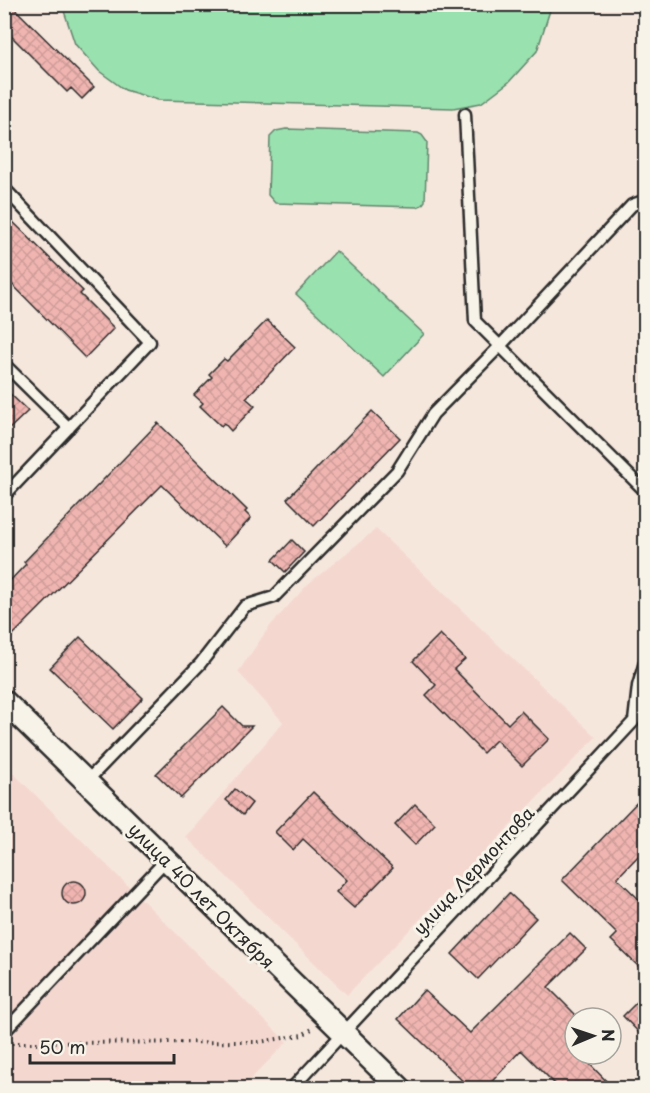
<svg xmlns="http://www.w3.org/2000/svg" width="650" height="1093" font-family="'Playpen Sans',sans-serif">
<defs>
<pattern id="building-cross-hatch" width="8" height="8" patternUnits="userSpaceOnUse" patternTransform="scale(1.5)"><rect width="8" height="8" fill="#f0b5b1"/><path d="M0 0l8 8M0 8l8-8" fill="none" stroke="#ce9c98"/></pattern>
</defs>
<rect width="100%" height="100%" fill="#f6e7dd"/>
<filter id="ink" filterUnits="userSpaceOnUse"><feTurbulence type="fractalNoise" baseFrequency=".0167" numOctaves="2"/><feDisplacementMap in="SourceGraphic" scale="12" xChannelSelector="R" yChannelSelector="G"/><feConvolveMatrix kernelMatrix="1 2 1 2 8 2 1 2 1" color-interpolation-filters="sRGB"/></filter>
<g filter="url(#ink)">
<path fill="#f4d8d0" d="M376,529L596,737L347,995L186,837L283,722L238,672L269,627L308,584Z
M4,764L287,1042L242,1088H5Z"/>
<path fill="#99e1af" stroke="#62866d" stroke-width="1.5" d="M552,4L537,51L509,82L481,103L453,108L158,100L125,90L99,71L75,44L62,5Z
M286,129L418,133L422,135L427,142L425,201L422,205L417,207L275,203L268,195L270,137L276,131Z
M336,251L424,334L384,377L296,294Z"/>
<path fill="url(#building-cross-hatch)" stroke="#2b2b2b" stroke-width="1.5" d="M4,4H10L94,87L82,99L71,88L67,92L4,29Z
M4,213L83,291L80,294L114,328L85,358L4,276Z
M267,320L295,347L246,398L255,406L231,431L224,423L221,426L200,406L203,403L194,395L212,377L209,374L224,359L227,361Z
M4,388L28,411L4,434Z
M372,411L400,438L314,526L287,499Z
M158,423L247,510L245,512L251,518L225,546L162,485L4,644V587L26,564L24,562Z
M292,540L304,552L285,572L273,560Z
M440,634L465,659L454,669L508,724L521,711L549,739L522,766L496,740L483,753L426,695L436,685L413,661Z
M80,637L143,698L113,729L50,668Z
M223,707L242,726H252L181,798L156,774Z
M235,789L252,803L243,815L226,800Z
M313,792L393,868L354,908L336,892L347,880L303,839L293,850L275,832Z
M645,794V849L617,878L645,905V959L638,966L611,940L617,934L562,880Z
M415,804L435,824L415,845L395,825Z
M62 893a12 12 0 1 1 24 0a12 12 0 1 1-24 0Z
M509,893L536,918L478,979L452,954Z
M570,933L586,949L548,987L575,1014V1054H580L614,1089H560L521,1050L485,1089H471L398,1019L424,990L470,1033Z
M637,1002L645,1010V1039L623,1016Z"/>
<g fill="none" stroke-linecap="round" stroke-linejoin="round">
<defs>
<path id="lane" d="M465,114L475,321L646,492
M4,188L150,342L4,496
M4,364L69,428
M86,782L200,664L245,606L274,597L397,471L433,414L500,346L632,205L646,200
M4,1032L166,860
M292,1088L634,721L638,686L646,659"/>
<path id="street" d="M4,701L400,1088"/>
</defs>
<use href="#lane" stroke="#2b2b2b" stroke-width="15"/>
<use href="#street" stroke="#2b2b2b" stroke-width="26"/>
<path stroke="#2b2b2b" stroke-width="4" stroke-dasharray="1.5 4.5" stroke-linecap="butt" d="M12,1043L259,1042L302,1035L312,1029"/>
<use href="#lane" stroke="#f7f3e8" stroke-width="10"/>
<use href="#street" stroke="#f7f3e8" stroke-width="21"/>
</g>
</g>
<g text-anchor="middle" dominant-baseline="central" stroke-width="6" stroke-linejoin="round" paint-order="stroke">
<g font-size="18" fill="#2b2b2b" stroke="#f7f3e8">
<text transform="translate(473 870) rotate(-47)">улица Лермонтова</text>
<text transform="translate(202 895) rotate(45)">улица 40 лет Октября</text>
</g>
</g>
<rect width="650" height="1093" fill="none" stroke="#f7f3e8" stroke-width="24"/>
<rect x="12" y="12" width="626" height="1069" fill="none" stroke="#2b2b2b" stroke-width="2" filter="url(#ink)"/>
<g transform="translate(593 1036) rotate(88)"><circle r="28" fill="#f7f3e8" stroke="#a5a39c" stroke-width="1.5"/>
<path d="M0-4.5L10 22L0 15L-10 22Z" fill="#2b2b2b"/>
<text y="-9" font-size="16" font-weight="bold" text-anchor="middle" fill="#2b2b2b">N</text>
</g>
<path d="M30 1054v9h144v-9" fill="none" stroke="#2b2b2b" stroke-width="3"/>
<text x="39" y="1054" font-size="18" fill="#2b2b2b" stroke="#f7f3e8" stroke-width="4.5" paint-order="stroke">50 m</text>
</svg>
